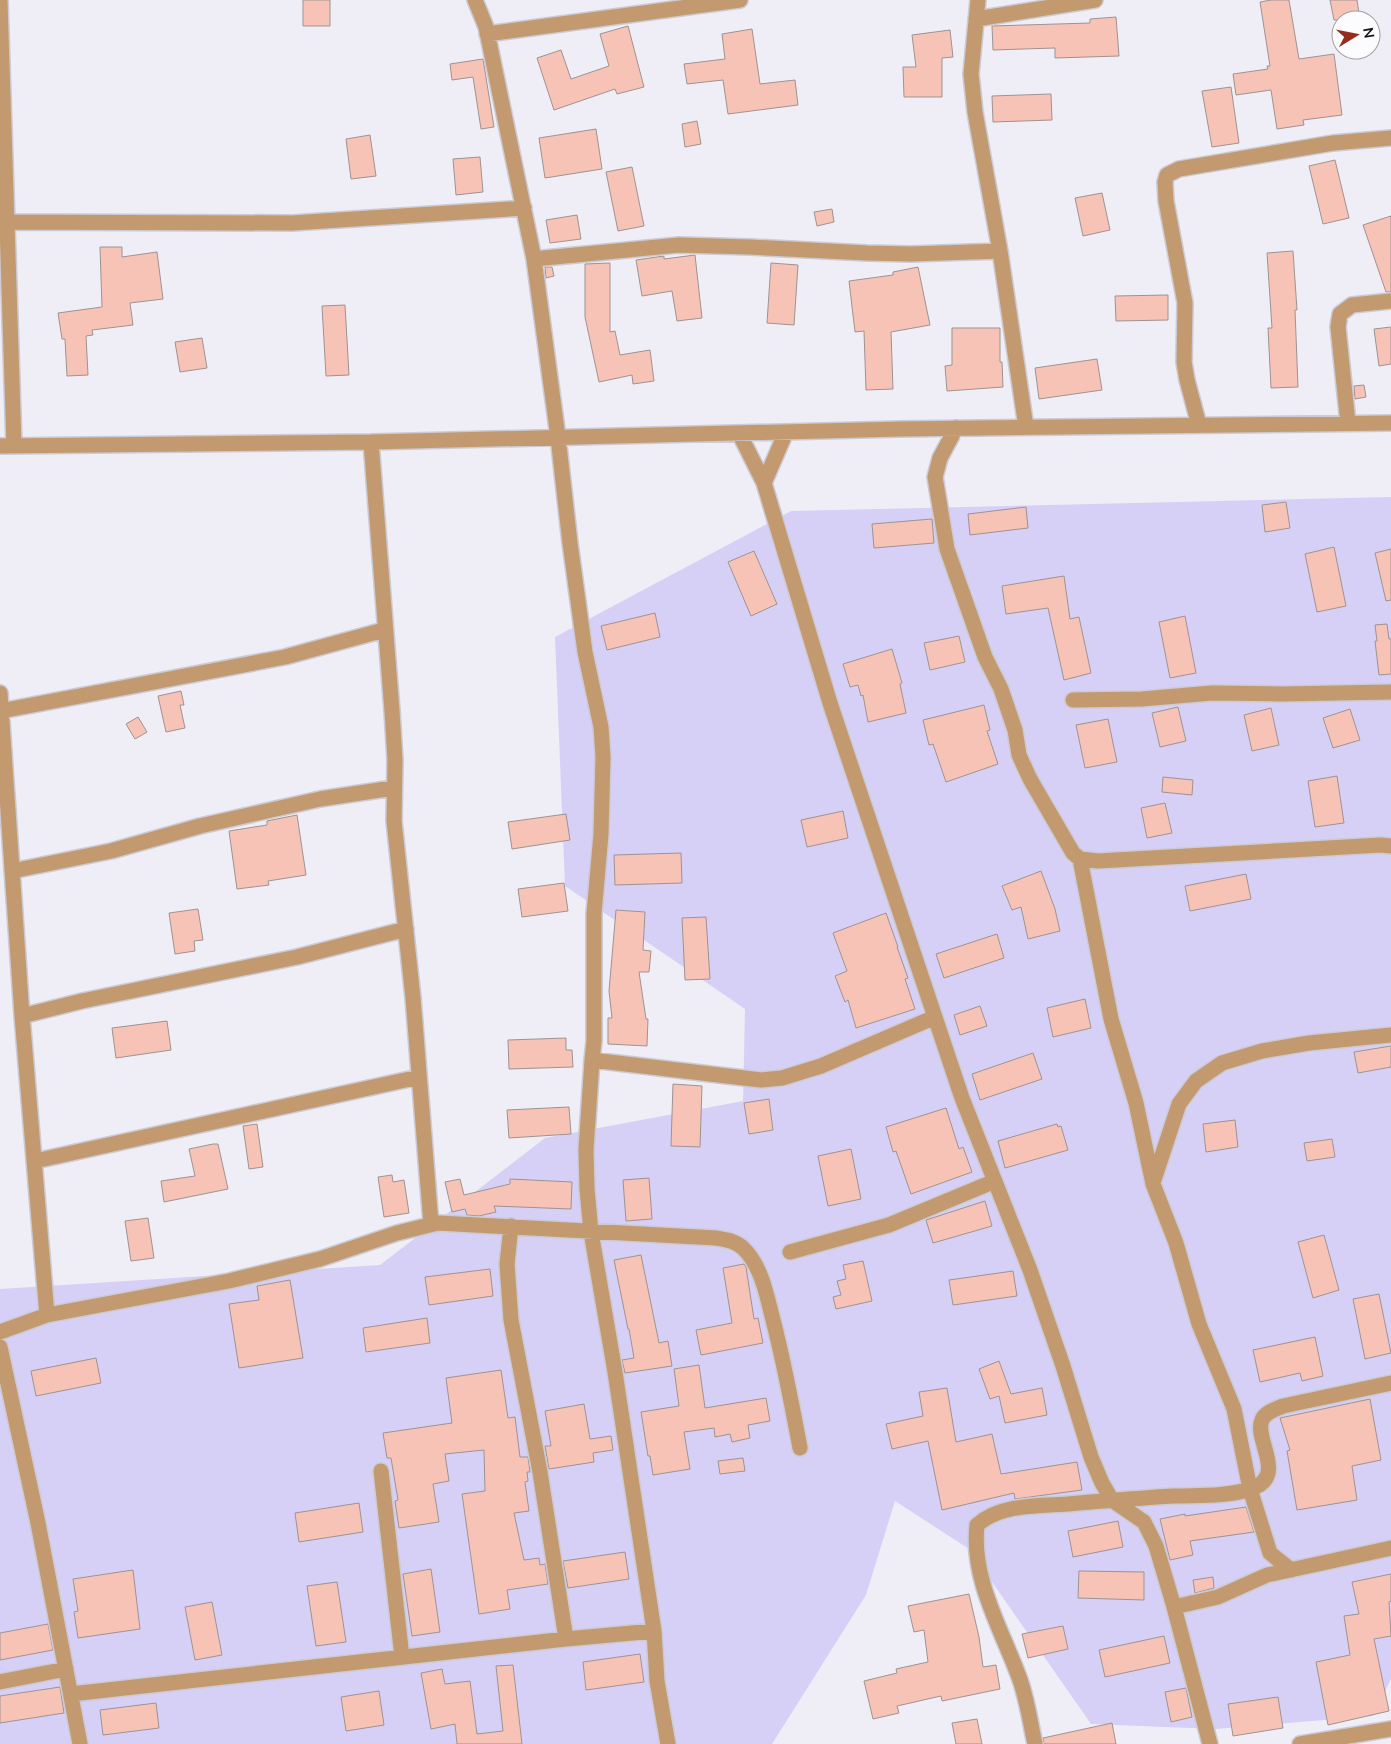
<svg xmlns="http://www.w3.org/2000/svg" width="1391" height="1744" font-family="Mulish,sans-serif">
<rect width="100%" height="100%" fill="#efeef7"/>
<path fill="#d7d0f6" d="M1391,497V1679L1373,1716L1216,1729L1091,1724L969,1549L895,1501L866,1595L772,1744H0V1289L380,1265L545,1138L743,1101L745,1009L565,886L555,637L791,511Z"/>
<path fill="#f8c3b7" stroke="#9d9391" d="M303,0H330V26H303Z
M1271,0H1289L1299,59L1334,54L1342,115L1303,120L1304,125L1277,129L1271,90L1236,95L1233,74L1268,69L1267,66H1270L1260,2Z
M1330,0H1357L1360,20H1334Z
M1116,17L1119,56L1055,58V48L993,50L992,26L1090,23V19Z
M628,26L644,87L617,94L615,89L554,110L537,58L561,50L571,79L609,66L600,34Z
M752,29L760,84L795,80L798,105L728,114L723,80L687,84L684,64L725,59L722,34Z
M950,30L953,57L942,58V97H904L903,67H916L912,35Z
M483,59L494,127L481,129L473,77L452,80L450,64Z
M1231,87L1239,143L1212,147L1202,91Z
M1051,94L1052,120L993,122L992,96Z
M697,121L701,144L685,147L682,124Z
M596,129L602,169L545,178L539,138Z
M370,135L376,176L351,179L346,139Z
M480,157L483,192L456,195L453,159Z
M1335,160L1349,218L1323,224L1309,166Z
M632,167L644,226L618,231L606,172Z
M1102,193L1110,230L1083,236L1075,198Z
M832,209L834,222L817,226L814,212Z
M577,215L581,239L550,243L546,220Z
M1391,216V292H1386L1363,225Z
M100,247H122V257L157,252L163,299L130,303L133,325L92,330L93,335L86,336L88,375L67,376L65,339H62L58,313L102,307Z
M1293,251L1297,310H1295L1298,387L1271,388L1268,328H1272L1267,253Z
M695,255L702,318L677,321L672,291L642,296L636,260L664,256V259Z
M610,263V332L615,331L620,355L650,350L654,381L633,384L632,375L599,382L585,317V264Z
M771,263L798,265L794,325L767,323Z
M545,267H552L554,276L546,278Z
M918,267L930,325L891,332L893,389L866,390L864,331L855,332L849,281L893,275V272Z
M1168,295V320L1116,321L1115,296Z
M345,305L349,375L326,376L322,306Z
M1391,327V364L1379,366L1374,329Z
M952,328H1000V362H1002L1003,387L947,391L945,366L952,365Z
M202,338L207,368L180,372L175,342Z
M1097,359L1102,390L1039,399L1035,368Z
M1364,385L1366,397L1355,399L1354,386Z
M1286,502L1290,528L1265,532L1262,505Z
M1026,507L1028,528L970,535L968,514Z
M932,519L934,543L874,548L872,524Z
M1334,547L1346,606L1317,612L1305,554Z
M1391,549V600L1386,601L1375,553Z
M754,551L777,604L751,616L728,562Z
M1064,576L1070,619L1079,617L1091,673L1064,680L1048,608L1006,614L1002,586Z
M655,613L660,637L607,650L601,626Z
M1185,616L1196,673L1170,678L1159,622Z
M1387,624L1389,639H1391V674L1379,675L1375,641H1377L1375,625Z
M959,636L965,662L930,670L924,643Z
M892,649L902,683L900,684L906,713L868,722L863,695L861,696L858,685L850,687L843,664Z
M181,691L184,705H180L185,728L166,732L158,696Z
M984,705L990,730L987,731L998,764L946,782L933,744L929,745L923,720Z
M1178,707L1186,741L1160,747L1152,713Z
M1271,708L1279,745L1252,751L1244,715Z
M1350,709L1360,740L1333,748L1323,718Z
M138,717L147,732L135,739L126,724Z
M1108,719L1117,762L1085,768L1076,725Z
M1337,776L1344,823L1315,827L1308,781Z
M1163,777L1193,780L1192,795L1162,792Z
M1165,803L1172,833L1147,838L1141,808Z
M843,811L848,838L807,847L801,820Z
M566,814L570,840L512,849L508,822Z
M297,815L306,875L268,881L269,885L237,889L229,831L267,825V821Z
M681,853L682,883L615,885L614,855Z
M1041,871L1055,909L1060,931L1028,939L1021,907L1012,910L1002,886Z
M1246,874L1251,899L1190,911L1185,886Z
M564,883L568,911L522,917L518,889Z
M198,909L203,940L194,941L195,951L175,954L169,913Z
M616,910L645,912L643,950L651,951L649,972H639L646,1019H648L647,1046L608,1044V1018H612L609,991Z
M886,913L898,947H897L908,978L905,979L915,1009L856,1028L848,1000L845,1002L835,976L847,971L833,933Z
M706,917L710,979L685,980L682,918Z
M997,934L1004,958L944,978L936,954Z
M1085,999L1091,1028L1053,1037L1047,1008Z
M980,1006L987,1026L960,1035L954,1015Z
M167,1021L171,1050L116,1058L112,1028Z
M566,1038V1050H572L573,1067L509,1069L508,1040Z
M1391,1046V1067L1358,1073L1354,1052Z
M1033,1053L1042,1079L980,1100L972,1074Z
M673,1084L702,1086L700,1147L671,1146Z
M769,1099L773,1130L749,1134L744,1103Z
M569,1107L571,1134L509,1138L507,1110Z
M946,1108L959,1149L963,1147L972,1172L911,1194L896,1151L893,1152L886,1127Z
M1235,1120L1238,1147L1206,1152L1203,1124Z
M257,1124L263,1167L249,1169L243,1126Z
M1057,1124L1058,1127L1061,1126L1068,1150L1005,1168L998,1141Z
M1332,1139L1335,1157L1307,1161L1304,1143Z
M213,1144H218L228,1189L164,1202L161,1181L195,1176L189,1149Z
M851,1149L861,1199L828,1206L818,1156Z
M392,1175L393,1182L404,1180L409,1213L384,1217L378,1177Z
M649,1178L652,1219L626,1221L623,1180Z
M460,1179L464,1195L510,1184V1179L572,1182L571,1209L494,1206L496,1212L479,1216L467,1215L465,1209L452,1212L445,1182Z
M985,1201L992,1226L933,1243L926,1220Z
M148,1218L154,1258L131,1261L125,1221Z
M1324,1235L1339,1290L1313,1298L1298,1242Z
M641,1255L659,1343L668,1341L672,1366L625,1373L622,1360L634,1358L629,1329H628L614,1260Z
M863,1261L872,1301L836,1309L833,1297L841,1295L837,1281L846,1279L843,1265Z
M744,1264L746,1267L754,1319L758,1318L763,1343L701,1355L696,1330L732,1323L723,1268Z
M490,1269L493,1296L429,1305L425,1277Z
M1013,1271L1017,1296L953,1305L949,1280Z
M290,1280L303,1358L239,1368L229,1304L259,1300L257,1286Z
M1379,1294L1391,1353L1365,1359L1353,1299Z
M427,1318L430,1343L366,1352L363,1328Z
M1315,1337L1323,1376L1302,1381L1300,1373L1260,1382L1253,1350Z
M96,1358L101,1383L36,1396L31,1371Z
M999,1361L1011,1394L1042,1388L1047,1415L1005,1423L999,1396L990,1399L979,1369Z
M699,1365L705,1408L766,1398L770,1421L748,1425L750,1438L732,1442L730,1434L715,1437L714,1428L684,1432L690,1469L653,1475L650,1456H648L641,1412L679,1406L674,1369Z
M501,1370L508,1418L515,1417L520,1457H528L530,1472H527L528,1481L525,1482L529,1511L514,1513L524,1560L539,1558L540,1565L545,1564L548,1584L507,1590L510,1609L479,1614L462,1494L485,1491L484,1450L445,1454L449,1481L433,1484L439,1522L399,1528L395,1501L398,1500L391,1458H387L383,1433L452,1423L446,1378Z
M947,1388L956,1442L992,1434L1001,1474L1077,1462L1082,1490L1015,1499L1014,1493L942,1510L928,1441L892,1449L886,1424L923,1416L919,1392Z
M1370,1399L1381,1460L1352,1466L1357,1500L1297,1510L1287,1451L1290,1450L1280,1418Z
M584,1404L590,1439L611,1436L613,1450L593,1453L594,1462L549,1469L545,1446H551L545,1411Z
M743,1458L745,1471L720,1474L718,1461Z
M359,1503L363,1532L299,1542L295,1513Z
M1246,1507L1254,1532L1190,1541L1193,1555L1170,1560L1160,1519L1185,1514V1516Z
M1118,1521L1123,1547L1073,1557L1068,1531Z
M625,1552L629,1579L568,1588L563,1561Z
M431,1569L440,1632L412,1636L403,1574Z
M133,1570L140,1629L78,1638L74,1612L78,1611L73,1579Z
M1079,1571L1144,1572V1600L1078,1598Z
M1391,1574V1601L1389,1602L1391,1636L1374,1639L1389,1711L1328,1725L1316,1662L1350,1655L1344,1616L1359,1614L1352,1582Z
M1213,1577L1214,1588L1195,1593L1193,1580Z
M337,1582L346,1642L316,1646L307,1586Z
M969,1594L979,1637L983,1667L996,1665L1000,1689L942,1701L941,1696L897,1706L899,1713L873,1719L864,1681L897,1673L896,1669L928,1662L924,1630L914,1632L908,1606Z
M212,1602L222,1655L195,1660L185,1607Z
M48,1624L53,1650L0,1660V1633Z
M1063,1626L1068,1649L1028,1658L1022,1634Z
M1164,1636L1170,1663L1105,1677L1099,1650Z
M640,1654L644,1682L586,1690L583,1662Z
M513,1665L522,1744H457L455,1724L431,1729L421,1673L442,1669L445,1684L470,1681L477,1734L503,1731L496,1666Z
M60,1687L64,1713L0,1723V1696Z
M1186,1688L1192,1717L1171,1722L1165,1692Z
M379,1691L384,1725L346,1731L341,1697Z
M1278,1697L1283,1728L1233,1736L1228,1704Z
M156,1703L159,1728L103,1735L100,1710Z
M977,1719L982,1744H956L952,1723Z
M1112,1723L1116,1744H1044L1043,1738Z"/>
<g fill="none" stroke-linecap="round" stroke-linejoin="round">
<defs>
<path id="minor" d="M475,0L486,27L534,259L558,437L570,543L585,652L601,727L603,757L601,834L594,914V1041L592,1060L761,1080L782,1078L821,1066L935,1017
M978,0L971,74L975,112L1000,251L1026,427
M0,2L14,446
M976,19L1095,0
M487,34L740,0
M0,222L292,223L524,208
M534,259L679,245L750,247L867,253L911,254L1000,251
M1348,423L1338,327L1340,314L1352,305L1391,301
M1199,425L1187,380L1184,362L1185,303L1166,201L1165,182L1167,175L1179,169L1333,143L1391,138
M956,428L940,458L935,477L947,549L985,657L1001,689L1015,730L1019,755L1030,779L1073,853L1080,859L1098,861L1381,845L1391,846
M739,433L764,483L830,703L962,1098L1030,1270L1063,1366L1091,1457L1102,1483L1112,1500L1144,1522L1156,1546L1174,1607L1210,1744
M371,442L392,711L395,760L394,821L413,998L431,1224
M0,446L371,442L900,429L1391,423
M764,483L786,432
M0,693L22,1016L47,1315
M1073,700L1142,699L1212,693L1282,694L1391,692
M1,711L285,657L384,630
M1080,859L1111,1019L1136,1103L1153,1184L1176,1243L1199,1324L1234,1409L1250,1489L1270,1553L1291,1570
M12,871L111,851L200,826L320,799L393,788
M22,1016L82,1001L297,957L406,929
M592,1060L586,1150L587,1189L591,1232L615,1372L654,1631L657,1681L668,1744
M35,1161L419,1077
M1153,1183L1179,1104L1196,1081L1222,1063L1262,1051L1309,1043L1391,1035
M511,1226L507,1264L511,1320L540,1472L566,1639
M790,1252L889,1225L995,1181
M0,1332L47,1315L229,1281L320,1259L397,1233L438,1223L716,1238C727,1240 736,1241 744,1249C762,1267 767,1297 773,1320C784,1362 792,1405 800,1448
M0,1347L38,1523L80,1744
M381,1471L402,1657
M1174,1607L1218,1597L1267,1575L1391,1548
M0,1682L66,1669
M71,1694L566,1639L654,1631
M1035,1744C1030,1722 1027,1698 1019,1677C1001,1628 971,1579 977,1525C1000,1504 1039,1506 1068,1504C1103,1501 1139,1498 1174,1496C1199,1495 1225,1497 1250,1489C1289,1477 1253,1439 1262,1420C1265,1412 1276,1409 1283,1406L1391,1383
M1300,1744L1391,1729"/>
</defs>
<use href="#minor" stroke="#cccbd3" stroke-width="18"/>
<use href="#minor" stroke="#c39970" stroke-width="15"/>
</g>
<g transform="translate(1356 35) rotate(80)"><circle r="24" fill="#fcfcfe" stroke="#9f9fa1"/>
<path d="M0-4L9 19L0 12L-9 19Z" fill="#962c1d"/>
<text y="-8" font-size="14" font-weight="bold" text-anchor="middle" fill="#131316">N</text>
</g>
</svg>
